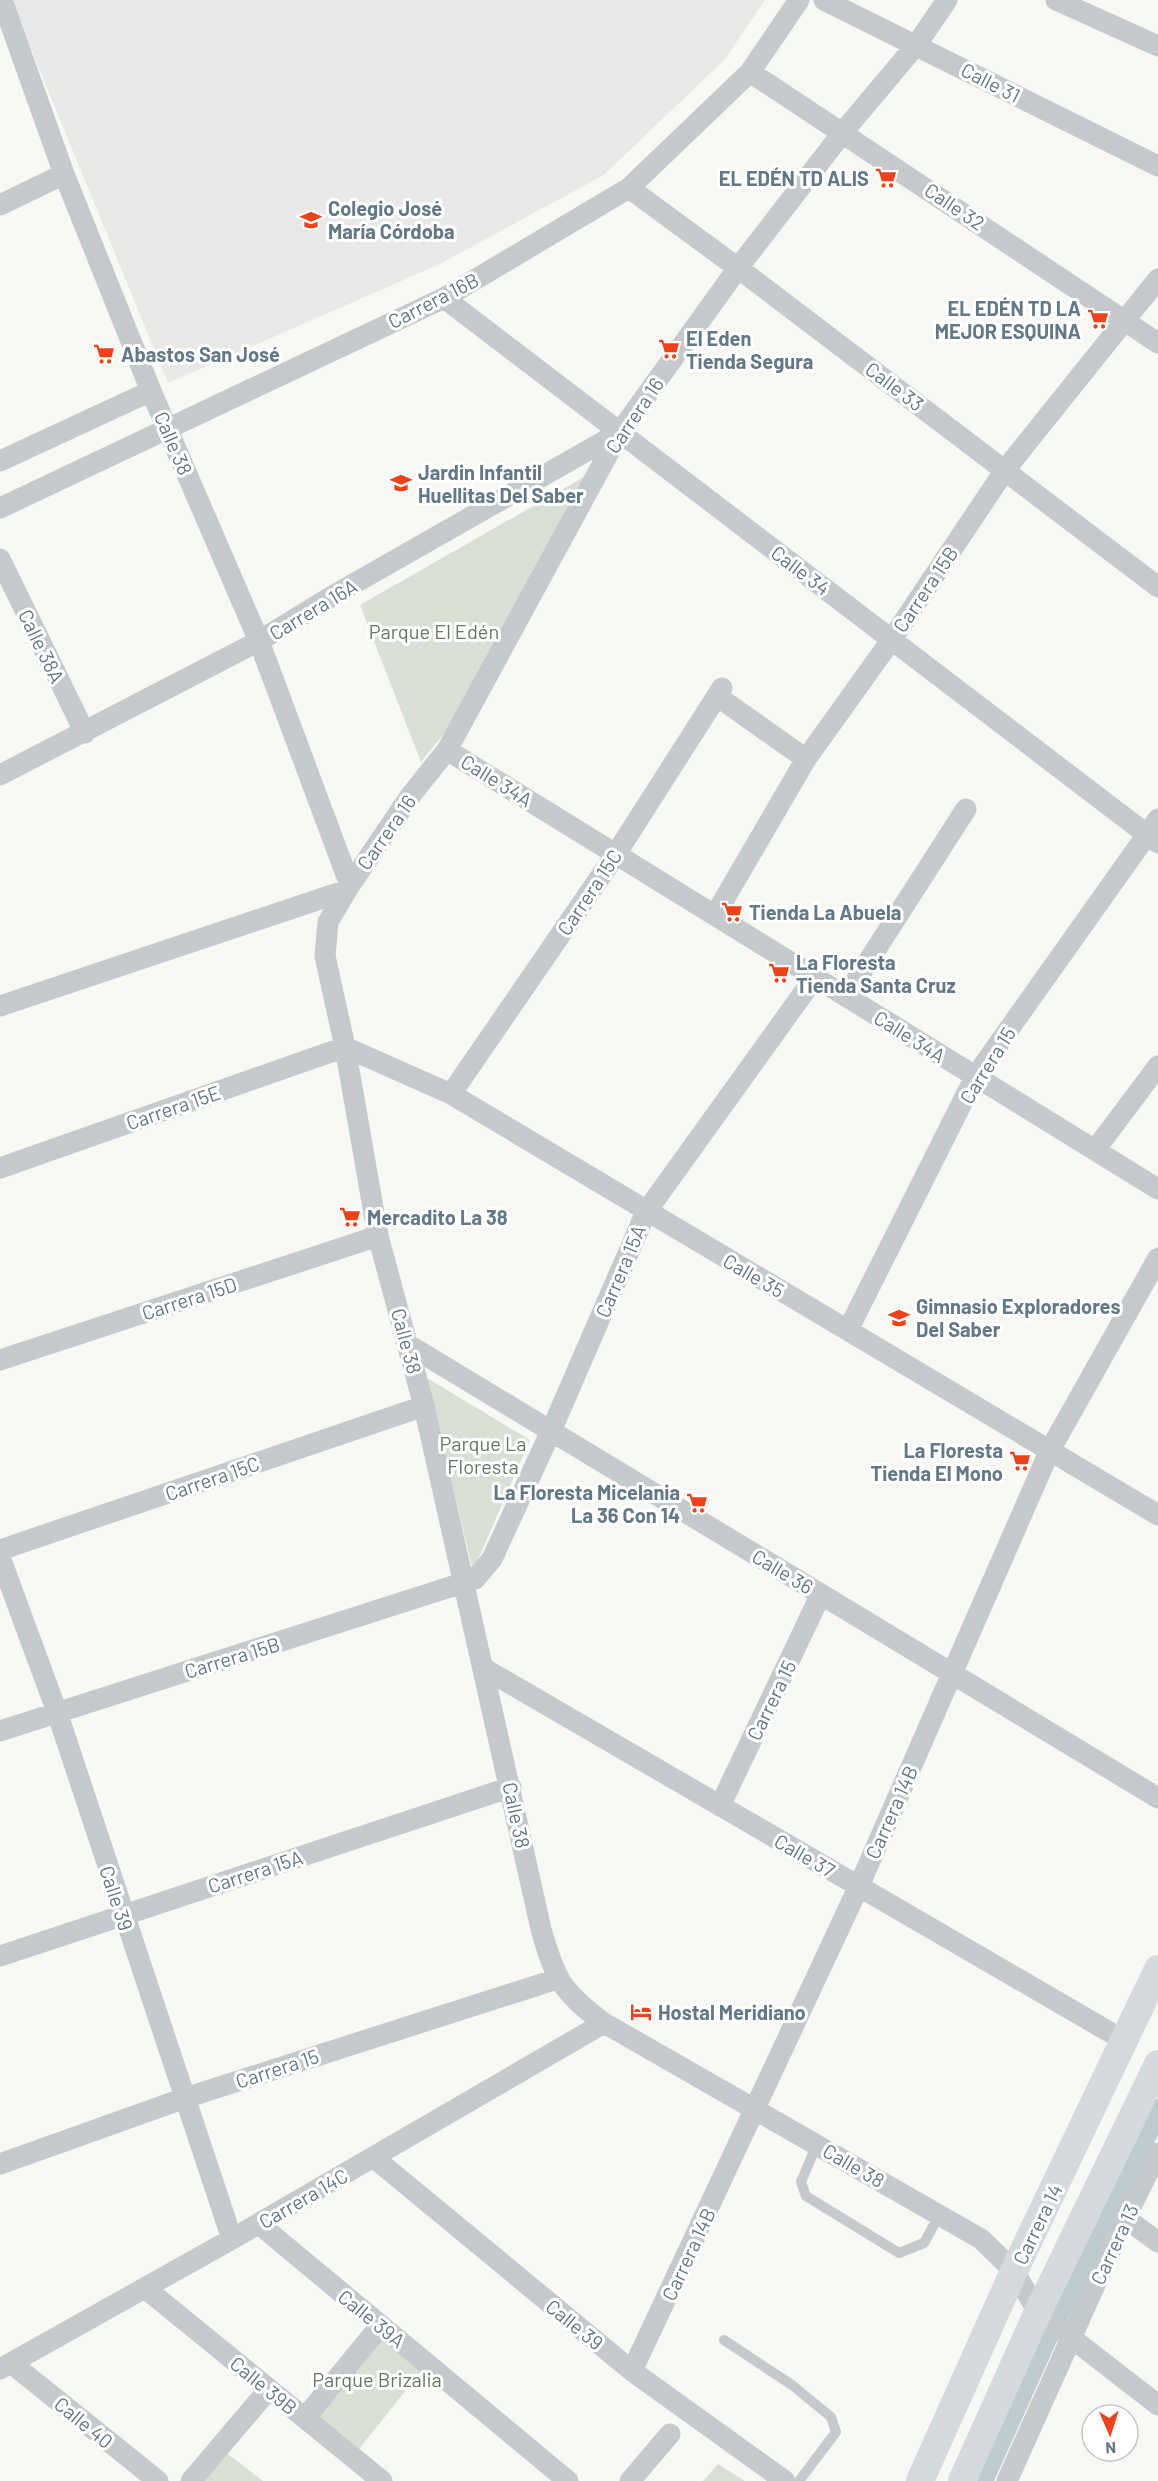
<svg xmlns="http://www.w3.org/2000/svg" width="1158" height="2481" font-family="Barlow,sans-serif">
<rect width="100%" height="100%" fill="#f7f7f3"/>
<path fill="#e8e8e7" d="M11,0H765L725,59L604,175L440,264L168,383Z"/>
<path fill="#d8dfd4" d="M584,477L449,727L421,762L360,605Z
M427,1378L530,1440L473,1571Z
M377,2333L423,2369L355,2454L311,2417Z
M224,2451L263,2481H199Z
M718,2464L745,2481H703Z"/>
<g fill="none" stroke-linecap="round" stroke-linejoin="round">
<path stroke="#bdcace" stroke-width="22" d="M982,2481L1045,2341L1158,2110"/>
<path stroke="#c4c9cc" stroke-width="10" d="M817,2144L801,2182L806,2196L899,2253L924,2243L940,2214
M724,2340L792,2385L831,2417L836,2432L799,2481"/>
<path stroke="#c4c9cc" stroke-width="21" d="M2,0L64,174L151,391L259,641L350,885
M824,0L1158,166
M947,0L917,44L843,132L738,268L620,432L447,750L411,795L350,885L328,922L325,956L345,1047L378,1236L424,1406L541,1929C555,1979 562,1992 604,2023L981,2239L1014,2271L1038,2312L1158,2405
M1056,0L1158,46
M750,72L1158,343
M629,188L738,268L1158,587
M0,205L64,174
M444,298L1158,843
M0,461L151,391
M0,508L444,298L629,188L750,72L799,0
M0,559L85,733
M717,696L806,759
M447,750L1158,1189
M0,775L259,641L334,595L620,432
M715,915L806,759L892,639L1005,470L1158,279
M846,996L966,809
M0,1006L347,890
M451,1094L616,854L722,688
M1095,1150L1158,1066
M0,1168L345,1047L451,1094L1158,1515
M848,1330L975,1077L1158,819
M407,1344L1158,1798
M0,1360L378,1236
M0,1550L424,1406
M0,1557L57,1712L232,2239
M485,1669L1125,2041
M0,1731L475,1579L492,1559L551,1431L646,1212L815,977
M720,1806L821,1594
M0,1956L511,1787
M373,2157L632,2371L785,2481
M0,2164L185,2098L557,1979
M1125,2218L1158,2242
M259,2224L568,2481
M145,2288L382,2481
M11,2363L158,2481
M0,2369L232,2239L604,2023
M632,2371L859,1886L1050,1450L1158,1258
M305,2418L380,2326
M191,2481L269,2389
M630,2481L670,2434
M1007,2481L1125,2218L1158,2153"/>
<path stroke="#d4d9dd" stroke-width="28" d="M920,2481L1014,2271L1158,1969
M962,2481L1038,2312L1158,2064"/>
</g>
<defs>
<symbol id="supermarket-bare" viewBox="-9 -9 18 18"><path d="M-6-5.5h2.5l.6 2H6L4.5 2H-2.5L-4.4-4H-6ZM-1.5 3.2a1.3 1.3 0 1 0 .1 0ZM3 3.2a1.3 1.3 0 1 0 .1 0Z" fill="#f1411a" stroke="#fff" stroke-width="2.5" paint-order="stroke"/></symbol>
<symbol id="school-bare" viewBox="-9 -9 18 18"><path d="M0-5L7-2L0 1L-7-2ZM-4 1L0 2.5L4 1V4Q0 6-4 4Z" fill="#f1411a" stroke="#fff" stroke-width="2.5" paint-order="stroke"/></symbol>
<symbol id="hotel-bare" viewBox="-9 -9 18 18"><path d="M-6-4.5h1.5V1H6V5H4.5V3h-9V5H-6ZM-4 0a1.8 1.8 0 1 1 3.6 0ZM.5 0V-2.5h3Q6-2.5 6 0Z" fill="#f1411a" stroke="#fff" stroke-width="2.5" paint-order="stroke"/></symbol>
</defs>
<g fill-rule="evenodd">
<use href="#supermarket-bare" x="871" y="163" width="30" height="30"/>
<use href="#school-bare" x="296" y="205" width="30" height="30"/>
<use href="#supermarket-bare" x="1083" y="304" width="30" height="30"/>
<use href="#supermarket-bare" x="654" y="334" width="30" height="30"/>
<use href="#supermarket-bare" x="89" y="339" width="30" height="30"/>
<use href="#school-bare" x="386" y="468" width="30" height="30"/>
<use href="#supermarket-bare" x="717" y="897" width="30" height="30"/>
<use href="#supermarket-bare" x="764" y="958" width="30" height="30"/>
<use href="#supermarket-bare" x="335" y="1202" width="30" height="30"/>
<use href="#school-bare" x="884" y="1303" width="30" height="30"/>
<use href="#supermarket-bare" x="1005" y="1446" width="30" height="30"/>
<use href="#supermarket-bare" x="682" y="1488" width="30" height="30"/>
<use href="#hotel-bare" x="626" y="1997" width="30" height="30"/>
</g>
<g text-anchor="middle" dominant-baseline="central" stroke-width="6" stroke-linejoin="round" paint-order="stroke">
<g font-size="20" fill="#637987" stroke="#fff">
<text transform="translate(991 82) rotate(27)">Calle 31</text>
<text transform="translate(955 206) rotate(34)">Calle 32</text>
<text transform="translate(433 300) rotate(-27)">Carrera 16B</text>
<text transform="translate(895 386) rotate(37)">Calle 33</text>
<text transform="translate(634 415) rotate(-56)">Carrera 16</text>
<text transform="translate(174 443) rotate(67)">Calle 38</text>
<text transform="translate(801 570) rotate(37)">Calle 34</text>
<text transform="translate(925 589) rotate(-56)">Carrera 15B</text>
<text transform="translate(313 609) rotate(-31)">Carrera 16A</text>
<text transform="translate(42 646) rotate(64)">Calle 38A</text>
<text transform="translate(497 780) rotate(32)">Calle 34A</text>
<text transform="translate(386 832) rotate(-55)">Carrera 16</text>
<text transform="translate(589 892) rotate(-56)">Carrera 15C</text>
<text transform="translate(910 1036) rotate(32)">Calle 34A</text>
<text transform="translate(987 1065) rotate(-58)">Carrera 15</text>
<text transform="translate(173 1107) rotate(-19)">Carrera 15E</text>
<text transform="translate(620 1271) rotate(-67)">Carrera 15A</text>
<text transform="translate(754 1275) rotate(30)">Calle 35</text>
<text transform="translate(189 1298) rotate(-18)">Carrera 15D</text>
<text transform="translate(407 1341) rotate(75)">Calle 38</text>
<text transform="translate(212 1478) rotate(-19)">Carrera 15C</text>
<text transform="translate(783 1571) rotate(31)">Calle 36</text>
<text transform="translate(232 1657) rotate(-17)">Carrera 15B</text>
<text transform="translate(771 1700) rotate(-64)">Carrera 15</text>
<text transform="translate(891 1812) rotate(-66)">Carrera 14B</text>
<text transform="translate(517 1815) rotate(78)">Calle 38</text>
<text transform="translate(805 1855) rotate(30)">Calle 37</text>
<text transform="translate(255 1871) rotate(-18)">Carrera 15A</text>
<text transform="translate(117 1898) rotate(72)">Calle 39</text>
<text transform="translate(277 2068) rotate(-18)">Carrera 15</text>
<text transform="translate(854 2165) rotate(30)">Calle 38</text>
<text transform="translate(303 2198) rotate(-30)">Carrera 14C</text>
<text transform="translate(1037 2224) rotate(-64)">Carrera 14</text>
<text transform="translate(1114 2244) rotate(-65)">Carrera 13</text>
<text transform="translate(688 2254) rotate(-65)">Carrera 14B</text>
<text transform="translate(372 2318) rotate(39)">Calle 39A</text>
<text transform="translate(575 2324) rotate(39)">Calle 39</text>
<text transform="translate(264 2385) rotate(39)">Calle 39B</text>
<text transform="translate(84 2422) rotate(39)">Calle 40</text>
</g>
<g font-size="20" font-weight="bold" fill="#637987" stroke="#fff" text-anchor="start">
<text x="869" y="178" text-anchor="end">EL EDÉN TD ALIS</text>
<text x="328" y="208">Colegio José<tspan x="328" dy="23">María Córdoba</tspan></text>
<text x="1081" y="308" text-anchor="end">EL EDÉN TD LA<tspan x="1081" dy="23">MEJOR ESQUINA</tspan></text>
<text x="686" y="338">El Eden<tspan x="686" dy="23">Tienda Segura</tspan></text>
<text x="121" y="354">Abastos San José</text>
<text x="418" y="472">Jardin Infantil<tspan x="418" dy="23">Huellitas Del Saber</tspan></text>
<text x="749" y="912">Tienda La Abuela</text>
<text x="796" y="962">La Floresta<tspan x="796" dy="23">Tienda Santa Cruz</tspan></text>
<text x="367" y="1217">Mercadito La 38</text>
<text x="916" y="1306">Gimnasio Exploradores<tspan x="916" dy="23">Del Saber</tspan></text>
<text x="1003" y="1450" text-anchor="end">La Floresta<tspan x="1003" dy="23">Tienda El Mono</tspan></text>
<text x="680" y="1492" text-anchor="end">La Floresta Micelania<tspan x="680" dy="23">La 36 Con 14</tspan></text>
<text x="658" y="2012">Hostal Meridiano</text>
</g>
<g font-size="20" fill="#66785f" stroke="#fff">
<text x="434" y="631">Parque El Edén</text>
<text x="483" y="1443">Parque La<tspan x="483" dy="23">Floresta</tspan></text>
<text x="377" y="2379">Parque Brizalia</text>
</g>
</g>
<g transform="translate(1110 2433) rotate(177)"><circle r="28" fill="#ffffff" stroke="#c1c9cf" stroke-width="1.5"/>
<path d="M0-4.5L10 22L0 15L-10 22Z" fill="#f1411a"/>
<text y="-9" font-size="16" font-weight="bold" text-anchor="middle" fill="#637987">N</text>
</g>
</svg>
